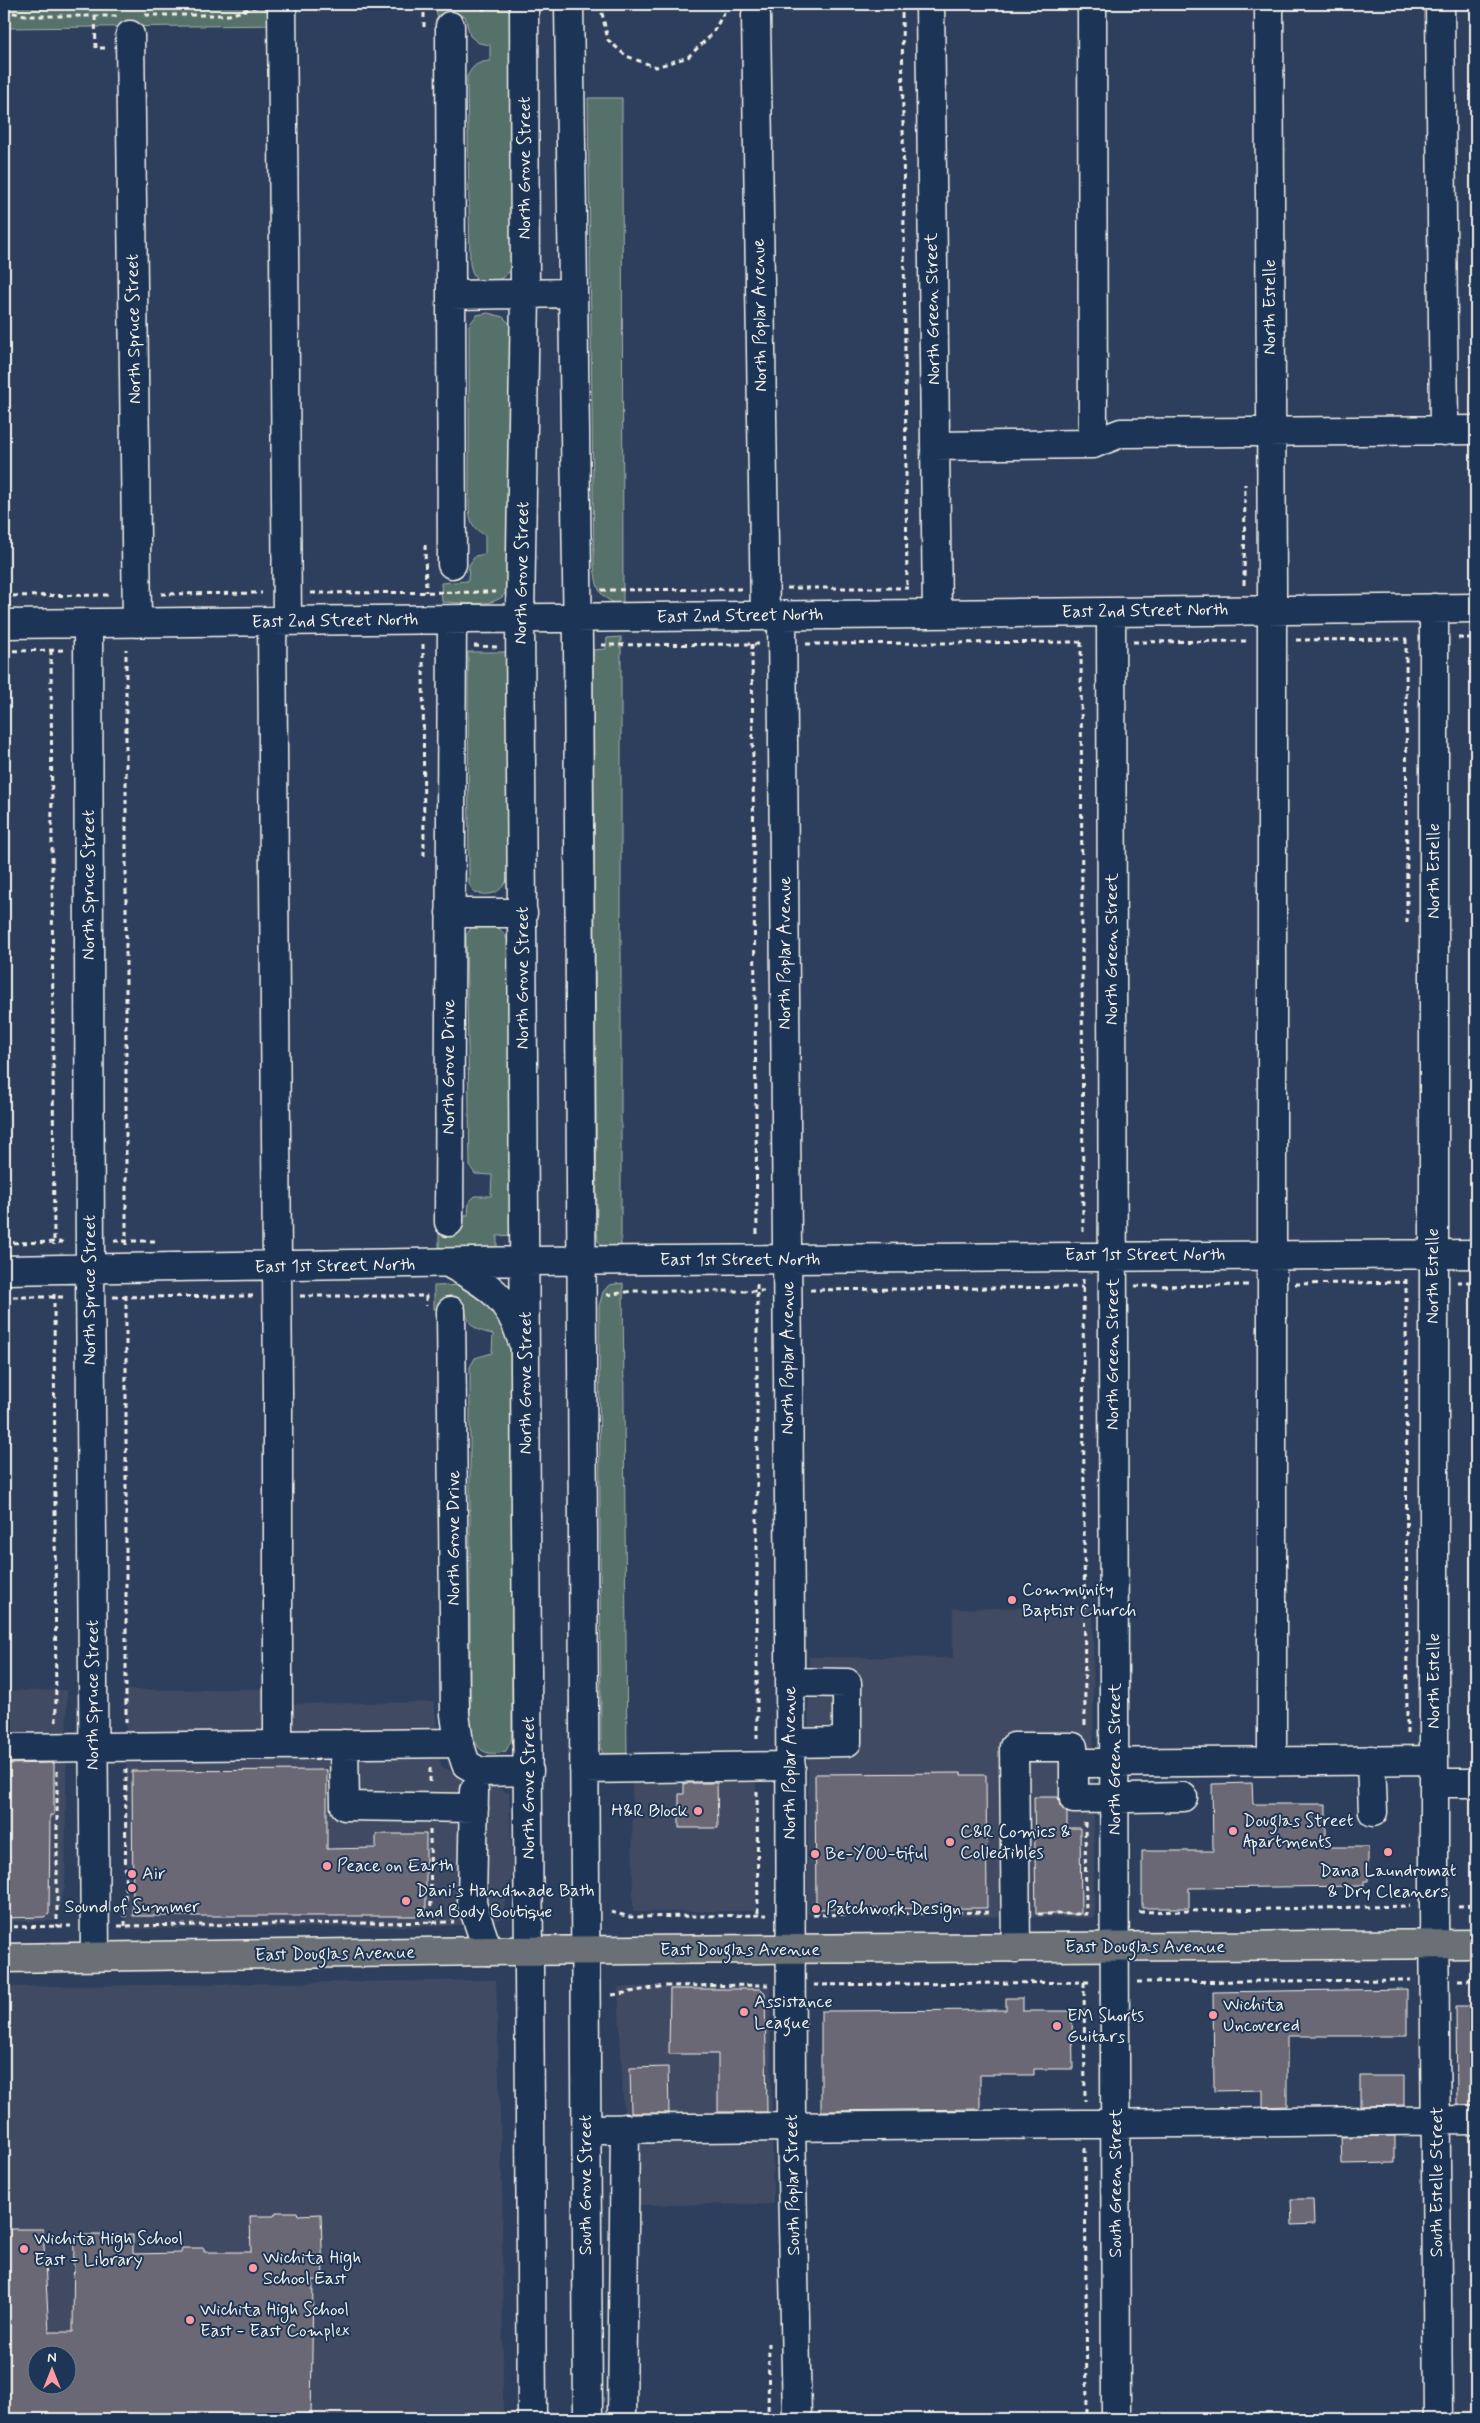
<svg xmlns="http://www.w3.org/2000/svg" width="1480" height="2423" font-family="Mynerve,sans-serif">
<rect width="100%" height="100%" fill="#2d3f5d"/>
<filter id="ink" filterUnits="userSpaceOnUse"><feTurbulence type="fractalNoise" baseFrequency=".02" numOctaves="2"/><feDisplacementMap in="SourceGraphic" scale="10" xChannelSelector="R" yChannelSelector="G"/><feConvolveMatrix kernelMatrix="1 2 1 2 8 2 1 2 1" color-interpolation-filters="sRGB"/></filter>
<g filter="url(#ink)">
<path fill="#404b64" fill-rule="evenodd" d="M1093,1606L1094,1918L807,1914L809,1657L953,1658V1609Z
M284,1689L285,1704L434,1702L441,1767L509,1793L512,1875L501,1919L448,1926L126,1929V1690Z
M67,1690L65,1887L54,1921L4,1922V1691Z
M632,1777H756V1911L633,1912Z
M496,1980L502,2181L503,2416H483V2419H4V1987ZM38,2356H68V2386H38Z
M770,1986L773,2204L628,2205L618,1987Z"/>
<path fill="#576f6b" stroke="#a6b0aa" d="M4,4H513L512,269C497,285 476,293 470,264L467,77C472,66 477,62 490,61V45L479,43L470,36L465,16H437L436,6L284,7L285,25L4,28Z
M588,98H622L623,606C598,598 597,590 594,565Z
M488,313L503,317L511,325L510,579C508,585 507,593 502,597C487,608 459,602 442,602L441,583L468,581L469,565L475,556L485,554V535C471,528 470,520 469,506V325L477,315Z
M621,637V1253L606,1251L598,1241L597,1230L593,650L606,649L607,638Z
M468,652H509L510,873C503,891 495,897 475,893L469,884Z
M473,926H497L505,935L510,946L512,1235L497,1236V1248L439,1249V1215H468L469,1202L475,1196H491L492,1175L475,1174L470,1166L466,935Z
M623,1283L627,1758H605L601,1749L599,1306L603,1292L609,1285Z
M470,1285L498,1311L510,1346L512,1366V1729L511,1741L506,1751C478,1760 473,1742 470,1720V1367L475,1358L492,1353L493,1334C477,1331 468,1327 465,1309H434V1286Z"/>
<path fill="#6b6875" stroke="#f4f1e8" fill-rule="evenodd" d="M54,1763V1815H50L49,1914L44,1917L4,1918V1764Z
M327,1770V1849L376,1848V1834H426V1916H133L132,1771Z
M961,1773V1775H986L987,1908L816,1909L815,1774Z
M684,1783H717L718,1828H679V1794H684Z
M1252,1783L1253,1804H1326V1839H1330V1847H1368V1881H1364V1886L1189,1888V1908H1142V1851H1213L1212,1784Z
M1034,1797H1058L1060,1806L1067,1813V1828H1080L1081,1914H1036Z
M670,1989H761L765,1993L767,2112H718V2054H669Z
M1407,1989V2036H1287V2106L1263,2107V2090L1214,2091L1213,1992Z
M1006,1998H1023V2011H1072L1073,2069H1034V2075H980V2109L821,2111V2011L1006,2010Z
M1456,2006H1476V2104L1457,2105Z
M668,2067L669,2113H631L630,2068Z
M1360,2076H1404V2105L1360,2106Z
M1395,2136V2163L1342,2164L1341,2137Z
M1291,2199H1313L1314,2224L1292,2225Z
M276,2212H297L298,2215L321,2214L323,2281L313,2280L311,2419H4V2229H43L49,2332H73L74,2235H133V2254L181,2253L182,2248H204V2252H251L250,2216H274ZM38,2356H68V2386H38Z"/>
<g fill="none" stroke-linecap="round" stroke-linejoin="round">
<defs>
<path id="minor" d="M282,4L287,621
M524,4L525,294L520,618L532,2419
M569,4L578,645L588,2419
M930,4L937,614
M1092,4L1093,444
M1269,4L1272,585V1760
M1440,4L1444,431
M756,15L765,616
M450,26L452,564
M130,35L137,623
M451,295L573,293
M935,446L1093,444L1121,433L1476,430
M1434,608V1906L1438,2419
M1111,612L1116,2419
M782,616L790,1625L791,2126L797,2419
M272,622L278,1390V1745
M88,623L90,1269L95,1956
M4,624L1476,608
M450,913H523
M449,1222L452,620
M452,1265C489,1285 509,1298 522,1340
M4,1270L525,1261L1476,1254
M451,1311L455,1714L459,1743L466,1764L480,1772L529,1771
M790,1682L847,1683V1742L791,1743
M344,1744L345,1806L474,1808
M4,1748L459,1743
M1371,1760L1373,1812
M1074,1763V1799L1183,1797
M584,1769L791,1766
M1434,1783H1476
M474,1791L472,1904L488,1951
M1016,1948L1014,1747H1073L1074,1763L1434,1760
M586,2129L1476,2120
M622,2419L625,2128"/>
<path id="major" d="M4,1958L488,1951L1476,1944"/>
</defs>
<use href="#minor" stroke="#f4f1e8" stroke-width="31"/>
<use href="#major" stroke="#f4f1e8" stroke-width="31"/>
<path stroke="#f4f1e8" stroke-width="3" stroke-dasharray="5 4" stroke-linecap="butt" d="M424,4V27
M600,4L608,40L626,56L656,67L688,57L712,34L729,4
M902,4L907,588
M464,5L484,9L487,4
M4,11L30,16H117
M145,15H229L258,6
M95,16L96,48H105
M425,545L426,592
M1244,585L1245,484
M787,588H913
M601,590L741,589
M311,593L497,592
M161,594L262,593
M4,596L112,595
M1458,638H1476
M1406,639L1407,923
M1296,640L1407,639
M1081,642L1083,1233
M1133,642L1250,641
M423,644L424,856
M752,644L757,1235
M806,644L1082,642
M601,645L760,644
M474,646L498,647
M51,650L54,1245
M4,651L66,650
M114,1241H156
M4,1243L66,1242
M126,1245V649
M1083,1279L1085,1726
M1406,1279L1407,1738
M1457,1282H1476
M757,1284V1742
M1295,1284L1406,1282
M1135,1286L1249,1285
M810,1290L1084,1287
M54,1294L56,1725
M607,1295L633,1291H764
M300,1296H427
M426,1296V1306
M4,1297H67
M113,1297L254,1296
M126,1723V1291
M430,1768V1784
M57,1771V1927
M757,1791L758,1916
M1085,1822L1086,1914
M430,1830L431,1922
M1458,1906L1476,1905
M611,1912L630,1917L767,1915
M1139,1912L1410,1906
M1038,1914H1087
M813,1915L992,1912
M118,1926L454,1922
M125,1926L126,1769
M4,1927L71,1926
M1458,1980H1476
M1084,1982L1085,2101
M1137,1982L1411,1980
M814,1985L1091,1982
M612,1995L665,1986L768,1985
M1085,2148L1087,2419
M768,2419L769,2343"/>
<use href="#minor" stroke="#1d3557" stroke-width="28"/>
<use href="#major" stroke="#6b7074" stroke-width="28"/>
</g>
</g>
<g fill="#ff9aa2" stroke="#1d3557" stroke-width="2">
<circle cx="1012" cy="1600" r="5"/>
<circle cx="698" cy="1811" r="5"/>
<circle cx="1233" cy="1831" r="5"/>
<circle cx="950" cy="1842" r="5"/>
<circle cx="1388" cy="1852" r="5"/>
<circle cx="815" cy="1854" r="5"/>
<circle cx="327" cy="1866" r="5"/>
<circle cx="132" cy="1874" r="5"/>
<circle cx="132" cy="1888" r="5"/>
<circle cx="406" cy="1901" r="5"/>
<circle cx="816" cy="1909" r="5"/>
<circle cx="744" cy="2012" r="5"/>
<circle cx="1213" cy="2015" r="5"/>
<circle cx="1057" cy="2026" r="5"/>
<circle cx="24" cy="2249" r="5"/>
<circle cx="253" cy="2268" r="5"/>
<circle cx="190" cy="2320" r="5"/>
</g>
<g text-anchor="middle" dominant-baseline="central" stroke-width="4" stroke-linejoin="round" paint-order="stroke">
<g font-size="18" fill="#f4f1e8" stroke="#1d3557">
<text transform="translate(525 168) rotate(-90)">North Grove Street</text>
<text transform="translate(1270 307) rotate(-90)">North Estelle</text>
<text transform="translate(933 309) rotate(-91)">North Green Street</text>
<text transform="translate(760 315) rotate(-91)">North Poplar Avenue</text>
<text transform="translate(134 329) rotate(-91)">North Spruce Street</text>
<text transform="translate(522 573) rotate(-89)">North Grove Street</text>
<text transform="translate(1145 611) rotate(-1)">East 2nd Street North</text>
<text transform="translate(740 616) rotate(-1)">East 2nd Street North</text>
<text transform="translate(335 621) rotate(-1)">East 2nd Street North</text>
<text transform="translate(1434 871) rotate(-90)">North Estelle</text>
<text transform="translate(89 885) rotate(-90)">North Spruce Street</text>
<text transform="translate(1112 949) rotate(-90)">North Green Street</text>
<text transform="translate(785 953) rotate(-90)">North Poplar Avenue</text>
<text transform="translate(523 978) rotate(-90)">North Grove Street</text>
<text transform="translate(449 1067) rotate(-90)">North Grove Drive</text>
<text x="1145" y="1255">East 1st Street North</text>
<text x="740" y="1260">East 1st Street North</text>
<text transform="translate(335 1266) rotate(-1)">East 1st Street North</text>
<text transform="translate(1433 1276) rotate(-90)">North Estelle</text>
<text transform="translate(90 1290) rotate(-90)">North Spruce Street</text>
<text transform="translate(1113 1354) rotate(-90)">North Green Street</text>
<text transform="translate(788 1358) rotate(-90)">North Poplar Avenue</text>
<text transform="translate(526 1383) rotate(-90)">North Grove Street</text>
<text transform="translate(454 1538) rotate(-90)">North Grove Drive</text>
<text transform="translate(1434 1681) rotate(-90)">North Estelle</text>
<text transform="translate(93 1695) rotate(-90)">North Spruce Street</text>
<text transform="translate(1115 1759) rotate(-90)">North Green Street</text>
<text transform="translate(790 1763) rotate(-90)">North Poplar Avenue</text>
<text transform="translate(529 1788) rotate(-90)">North Grove Street</text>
<text x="1145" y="1947">East Douglas Avenue</text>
<text x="740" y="1950">East Douglas Avenue</text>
<text transform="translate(335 1954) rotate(-1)">East Douglas Avenue</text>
<text transform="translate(1437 2182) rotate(-90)">South Estelle Street</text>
<text transform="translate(1116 2183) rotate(-90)">South Green Street</text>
<text transform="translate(586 2185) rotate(-90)">South Grove Street</text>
<text transform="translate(793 2185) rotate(-91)">South Poplar Street</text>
</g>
<g font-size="18" fill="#f4f1e8" stroke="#1d3557" text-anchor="start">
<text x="1022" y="1590">Community<tspan x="1022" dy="21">Baptist Church</tspan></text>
<text x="688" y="1811" text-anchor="end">H&amp;R Block</text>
<text x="1243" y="1821">Douglas Street<tspan x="1243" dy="21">Apartments</tspan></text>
<text x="960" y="1832">C&amp;R Comics &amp;<tspan x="960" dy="21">Collectibles</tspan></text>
<text x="825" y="1854">Be-YOU-tiful</text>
<text x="337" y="1866">Peace on Earth</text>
<text x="1388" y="1871" text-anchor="middle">Dana Laundromat<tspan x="1388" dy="21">&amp; Dry Cleaners</tspan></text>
<text x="142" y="1874">Air</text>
<text x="416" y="1891">Dani's Handmade Bath<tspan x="416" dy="21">and Body Boutique</tspan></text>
<text x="132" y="1907" text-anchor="middle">Sound of Summer</text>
<text x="826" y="1909">Patchwork Design</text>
<text x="754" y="2002">Assistance<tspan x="754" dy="21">League</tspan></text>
<text x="1223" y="2005">Wichita<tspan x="1223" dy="21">Uncovered</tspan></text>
<text x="1067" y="2016">EM Shorts<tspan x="1067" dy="21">Guitars</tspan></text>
<text x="34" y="2239">Wichita High School<tspan x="34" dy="21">East - Library</tspan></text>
<text x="263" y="2258">Wichita High<tspan x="263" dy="21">School East</tspan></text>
<text x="200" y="2310">Wichita High School<tspan x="200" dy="21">East - East Complex</tspan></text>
</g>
</g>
<rect width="1480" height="2423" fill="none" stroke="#1d3557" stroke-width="20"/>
<rect x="10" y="10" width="1460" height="2403" fill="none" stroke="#f4f1e8" stroke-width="2" filter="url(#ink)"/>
<g transform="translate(52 2370)"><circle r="24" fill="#1d3557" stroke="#738091"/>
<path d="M0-4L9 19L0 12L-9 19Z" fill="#ff9aa2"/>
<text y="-8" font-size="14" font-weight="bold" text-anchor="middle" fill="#f4f1e8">N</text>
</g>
</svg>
